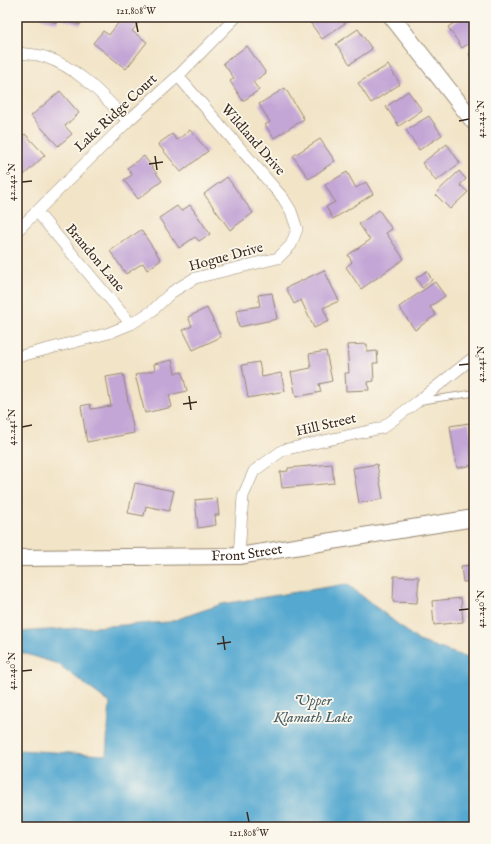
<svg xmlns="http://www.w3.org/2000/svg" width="491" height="844" font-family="'IM FELL English',serif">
<rect width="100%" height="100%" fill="#fbf7ec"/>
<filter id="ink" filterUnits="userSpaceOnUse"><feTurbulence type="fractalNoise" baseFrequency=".025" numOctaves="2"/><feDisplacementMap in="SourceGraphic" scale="8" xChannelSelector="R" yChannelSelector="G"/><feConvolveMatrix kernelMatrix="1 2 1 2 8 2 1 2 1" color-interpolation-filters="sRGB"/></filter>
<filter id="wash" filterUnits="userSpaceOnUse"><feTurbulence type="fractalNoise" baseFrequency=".012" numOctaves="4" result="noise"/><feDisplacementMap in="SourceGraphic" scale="16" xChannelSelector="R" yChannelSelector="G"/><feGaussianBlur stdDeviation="0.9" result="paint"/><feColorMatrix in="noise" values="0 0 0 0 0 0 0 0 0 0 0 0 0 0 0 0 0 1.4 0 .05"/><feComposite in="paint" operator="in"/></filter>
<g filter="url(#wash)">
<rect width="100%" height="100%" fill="#f2e4c7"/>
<path fill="#54a8d0" stroke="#486977" d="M347,584L419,641L474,660V827H17V750L106,755L110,703L58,664L17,651V632L169,622L222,604Z"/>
<g id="blocks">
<path fill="#c3a5d6" d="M42,17H83L80,25L58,18L57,23L41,18Z
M123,17H136L140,21L132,31L147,42L126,69L93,43L103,31L109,35Z
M306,17H346L348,21L322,39Z
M463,17H471L472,19L474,18V40L462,48L448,27Z
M358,29L372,49L350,64L336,44Z
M247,46L266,73L253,82L259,90L243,101L230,81L234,78L223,63Z
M474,51V61L469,54Z
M388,65L400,84L371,103L358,83Z
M285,88L304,119L274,138L265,125L270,122L259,104Z
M60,91L79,113L65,126L72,134L58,146L31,116Z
M408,91L422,110L399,126L386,107Z
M429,116L442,135L419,150L406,130Z
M190,130L208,151L181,172L158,144L172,134L177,140Z
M25,134L45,155L23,176L17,170V142Z
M320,139L335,161L309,179L293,156Z
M447,144L460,163L436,181L422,163Z
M144,156L162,181L138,199L124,180L132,175L127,168Z
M459,171L466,179L460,185L468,192L450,209L435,194Z
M347,172L356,188L366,182L373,194L333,219L326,207L335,202L325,185Z
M227,177L253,213L230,230L204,194Z
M190,205L210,234L199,241L195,237L179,248L159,218L177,206L181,211Z
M379,210L392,229L386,233L404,259L361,289L346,267L352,262L348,255L370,240L359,224Z
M141,230L161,260L147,270L143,263L126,274L110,251Z
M474,246V257L470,248Z
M324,270L339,301L323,308L329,321L314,328L301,300L294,304L286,288Z
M427,271L432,280L422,288L416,278Z
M435,282L445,296L430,307L436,315L415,330L399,307Z
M272,293L277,319L239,327L236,310L260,306L258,295Z
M207,308L221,337L193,350L183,330L192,326L188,317Z
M367,344V352L377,351L378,363H373L374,381L368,382L369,390L346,391L345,373H349L347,345Z
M326,351L332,381L319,384L321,392L296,397L291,372L311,368L309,354Z
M172,360L175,373L182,372L187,391L169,395L172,407L145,413L135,375L155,370L154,364Z
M259,362L262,377L281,373L285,391L248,398L242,365Z
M123,374L134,433L87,442L81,406L90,404L91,409L111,406L106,377Z
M469,423L474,454V465L457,468L450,426Z
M332,464L334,483L282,488L280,472L288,471V468Z
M377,464L383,499L359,503L353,468Z
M135,483L174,491L169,511L146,506L144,516L128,513Z
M217,498L219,515H215L216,525L198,528L195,500Z
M474,565V581L463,582L461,566Z
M394,576L419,577L417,603L393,602Z
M461,598L463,622L434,625L432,601Z"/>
</g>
</g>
<g filter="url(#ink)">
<use href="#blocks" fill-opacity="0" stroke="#968772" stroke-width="1"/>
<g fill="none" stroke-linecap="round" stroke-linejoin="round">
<defs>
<path id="lane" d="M421,401L474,393"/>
<path id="street" d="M17,53C26,54 37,54 45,57C79,68 103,96 128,121
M37,212L131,324
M17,231L128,121L178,76L236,17
M21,356L109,333L131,324L152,311L172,292L195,278L278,258L291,245L297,229L291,211L283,198L178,76
M239,556L243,496L254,471L283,450L382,428L417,402L474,357"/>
<g id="secondary">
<path d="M392,17L474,122"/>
<path id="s1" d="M17,558L239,556L474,518"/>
</g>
</defs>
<use href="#lane" stroke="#968772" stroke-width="7"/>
<use href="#street" stroke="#968772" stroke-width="12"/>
<use href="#secondary" stroke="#968772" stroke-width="18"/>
<use href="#lane" stroke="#fff" stroke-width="5.5"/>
<use href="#street" stroke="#fff" stroke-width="11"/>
<use href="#secondary" stroke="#fff" stroke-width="16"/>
</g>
</g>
<path fill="none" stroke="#3b2a1e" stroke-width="1.5" d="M136,22L138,32M459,121L469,119M155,156L157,170M149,164L163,162M22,182L32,181M459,365L469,364M189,396L191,410M183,404L197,402M22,427L32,425M459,610L469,609M223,636L225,650M217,644L231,642M22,671L32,670M247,812L249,822"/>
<g text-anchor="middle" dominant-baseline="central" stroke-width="3.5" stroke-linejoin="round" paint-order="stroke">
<g font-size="14" fill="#3b2a1e" stroke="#fbf7ec">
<text transform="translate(116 113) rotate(-43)">Lake Ridge Court</text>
<text transform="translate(253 140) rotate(49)">Wildland Drive</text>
<text transform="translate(226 257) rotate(-15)">Hogue Drive</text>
<text transform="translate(95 258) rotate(50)">Brandon Lane</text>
<text transform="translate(326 425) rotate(-13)">Hill Street</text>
<text stroke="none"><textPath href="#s1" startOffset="230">Front Street</textPath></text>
</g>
<g font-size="15" font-style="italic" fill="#455c65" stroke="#fbf7ec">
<text x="313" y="700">Upper<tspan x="313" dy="17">Klamath Lake</tspan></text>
</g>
</g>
<rect width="491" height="844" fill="none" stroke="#fbf7ec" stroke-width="44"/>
<rect x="22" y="22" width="447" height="800" fill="none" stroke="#3b2a1e" stroke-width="1.5"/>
<g font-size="10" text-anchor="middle" fill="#3b2a1e">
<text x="136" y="14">121.808°W</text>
<text transform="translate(480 119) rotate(-90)" y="4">42.242°N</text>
<text transform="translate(11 182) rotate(-90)" y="4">42.242°N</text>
<text transform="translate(480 364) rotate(-90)" y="4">42.241°N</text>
<text transform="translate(11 427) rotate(-90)" y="4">42.241°N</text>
<text transform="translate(480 609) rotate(-90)" y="4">42.240°N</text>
<text transform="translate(11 671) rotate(-90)" y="4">42.240°N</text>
<text x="249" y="836">121.808°W</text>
</g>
</svg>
